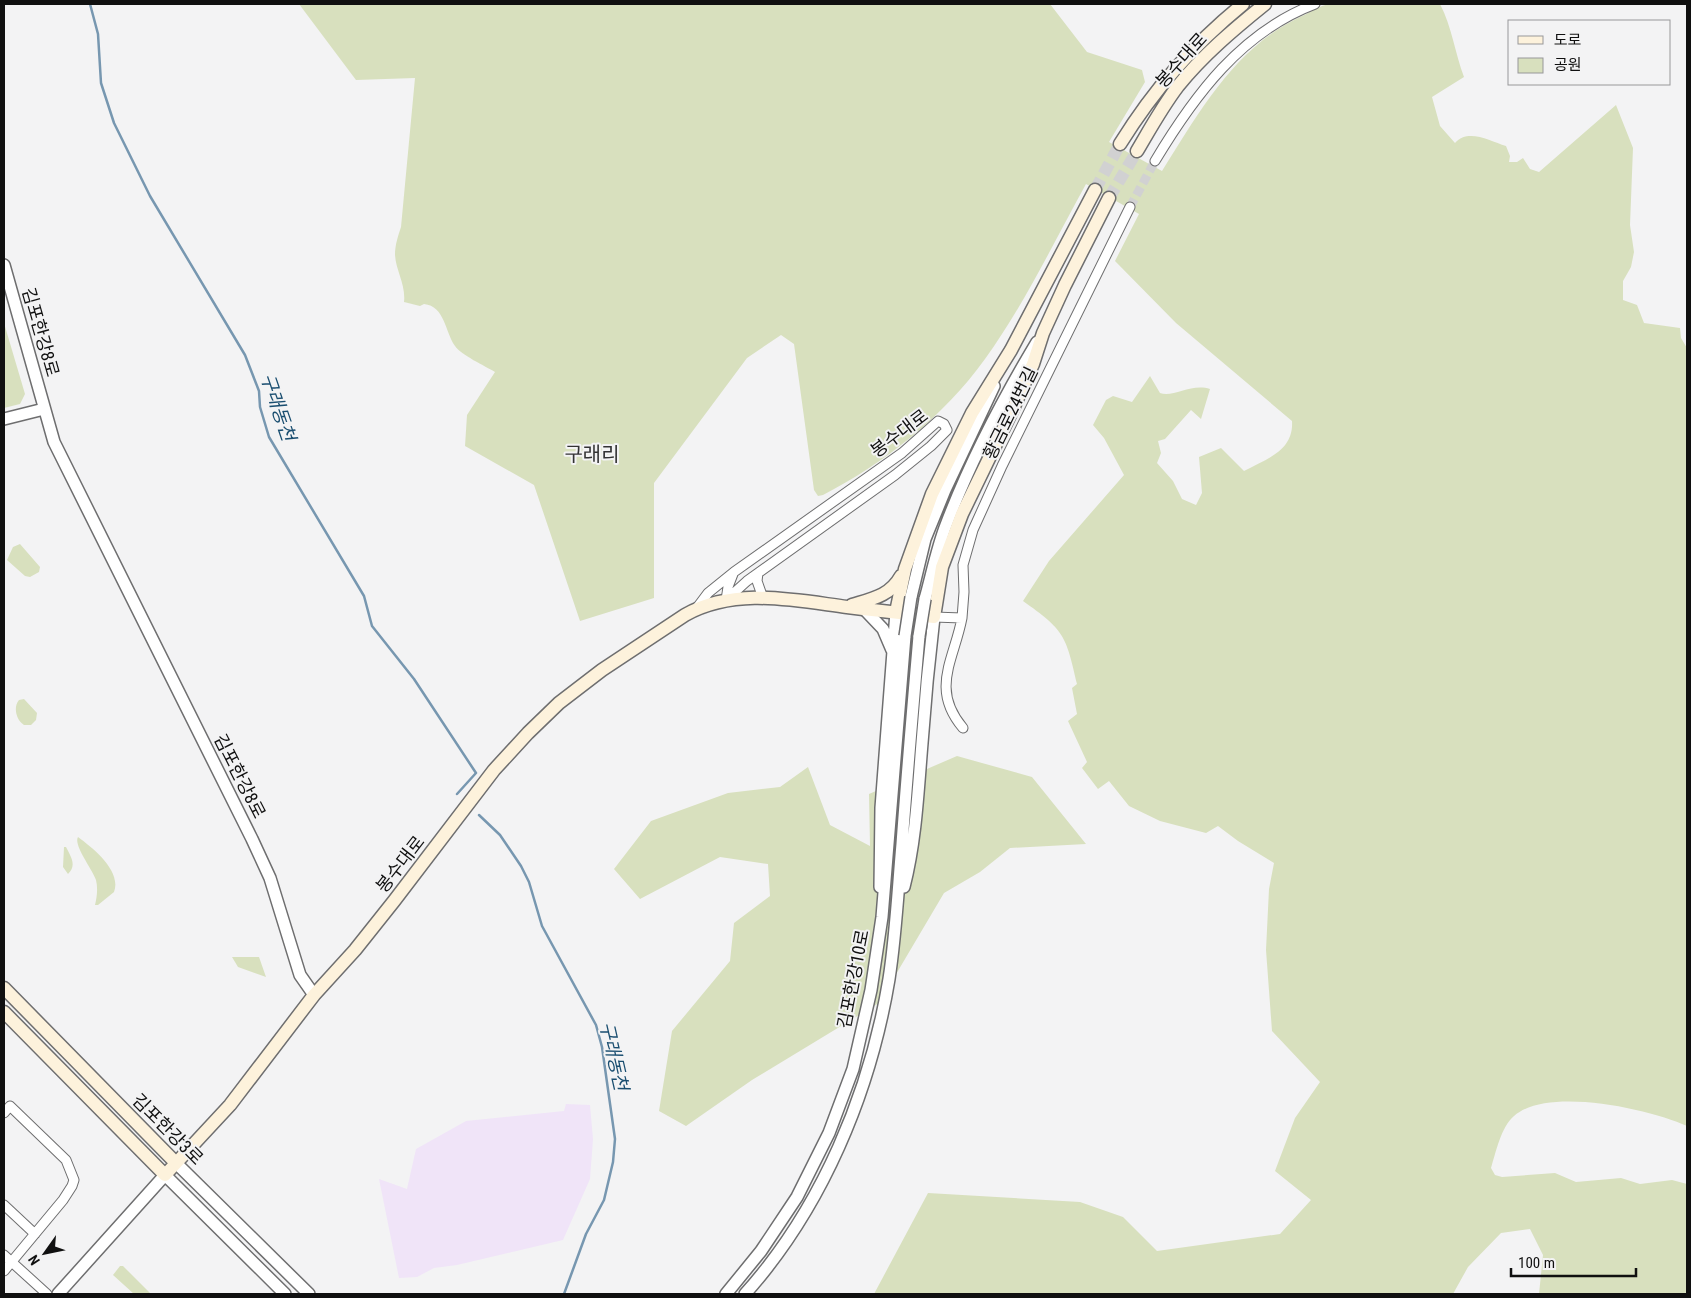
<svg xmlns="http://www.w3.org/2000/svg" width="1691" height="1298" font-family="'Roboto Condensed','Noto Sans KR',sans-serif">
<rect width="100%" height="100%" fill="#f3f3f4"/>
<path fill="#f0e4f8" d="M566,1104L590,1105L593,1139L590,1179L563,1240L457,1265L434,1268L417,1277L399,1278L379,1179L407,1189L416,1149L466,1121L564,1111Z"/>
<path fill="#d8e0be" d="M299,4H1050L1087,52L1142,70L1145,82L1109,142L1162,171C1200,111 1235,47 1302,16C1311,12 1320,5 1330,4C1364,0 1405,4 1440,4C1452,27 1455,53 1464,77L1432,97L1440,126L1455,143C1468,128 1490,141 1506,146L1510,156L1509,162H1517L1523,158L1530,169L1539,172L1616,105L1633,148L1630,225L1634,252L1631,267L1623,281V300L1637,305L1644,323L1680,328L1681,338L1687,348V1126C1650,1109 1547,1086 1514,1116C1501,1127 1496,1152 1491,1168L1495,1175L1502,1177L1555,1173L1576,1182L1621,1178L1640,1184L1672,1180L1687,1184V1294H1539L1543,1255L1530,1229L1501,1233L1468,1267L1453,1294H874L928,1193L1080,1202L1123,1217L1157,1251L1280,1234L1311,1200L1275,1171L1295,1118L1320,1082L1272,1031L1266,950L1269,889L1274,863L1238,841L1218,826L1206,833L1160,821L1129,806L1109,781L1098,789L1082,768L1087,762L1068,721L1077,714L1072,688L1077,684C1066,635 1064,630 1023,601L1049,561L1124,475L1104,438L1093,425L1106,400L1113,396L1132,402L1150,376L1160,393C1173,398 1191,383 1210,389L1201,419L1191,410L1165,439L1158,441L1161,453L1157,463L1173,481L1182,499L1196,505L1202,493L1199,457L1221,448L1244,471C1266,459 1294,451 1292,421L1176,323L1115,261L1139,214L1086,184C1054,242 1024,305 985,359C944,416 885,463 823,495L818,496L814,490L794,344L781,335L747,358L654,483V598L580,621L534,485L465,446L467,415L495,372C485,366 461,355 455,346C445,332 445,306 424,304L420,306L404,302C406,285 396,271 395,255C395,245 398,236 401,227L415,78L356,80Z
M4,323L25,394L20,404L4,408Z
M20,544L40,567L39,572L30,577L25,576L7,560L13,547Z
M24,699L37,713L36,720L31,725H24C16,720 13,707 19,700Z
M957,756L1032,777L1086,844L1010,848L980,872L944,893L879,1003L752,1080L686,1126L659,1111L672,1031L730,961L734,923L770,896L768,864L720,857L640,899L614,869L651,821L728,793L780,787L808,767L830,825L870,846L869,794Z
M78,837C93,848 122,871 114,892L98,905H95C97,897 98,888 96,880C93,870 73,845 78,837Z
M64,847H66C71,857 77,865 68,874L63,867Z
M232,957H259L266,977L238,967Z
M120,1266H123L151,1294H134L113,1275Z"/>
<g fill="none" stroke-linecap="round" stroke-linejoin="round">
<path stroke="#7797b0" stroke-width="2.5" d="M90,4L98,34L101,83L114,123L150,196L245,355L259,391L260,407L269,437L364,596L372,626L414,679L476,773L457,794
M479,815L500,835L521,866L529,882L542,926L596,1025L602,1047L615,1139L613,1162L604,1200L586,1234L564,1294"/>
<path stroke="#d1d1d2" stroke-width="9" stroke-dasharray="9 4.5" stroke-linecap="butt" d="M1130,207L1155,161"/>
<path stroke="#d1d1d2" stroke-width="12" stroke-dasharray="12 6" stroke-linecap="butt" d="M1095,190L1120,144
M1109,198L1137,151"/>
<defs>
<path id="minor" d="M1155,161C1194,96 1241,32 1315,4
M758,573L757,581L763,598
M726,600L728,587L733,574
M696,609L708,593L734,572L902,453L938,421L944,424L947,430L931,446L895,475L747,581L726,600
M934,617L962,618L964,592L963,565L973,530L1002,466L1130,207
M962,618C954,660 930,689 963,728
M4,1113L10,1106L66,1160L74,1180L72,1186L63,1200L4,1271
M4,1205L35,1234
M4,1255L47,1294"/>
<path id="tertiary" d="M4,265L54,442L252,839L270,878L300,975L314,995
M4,419L44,409
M911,597L925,539L945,490L994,386
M925,599C932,574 937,548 946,525C970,462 1003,399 1037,342
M864,609L883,629L892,650
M880,887L881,808L896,612
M904,887C916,840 918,791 922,743C925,701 929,659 934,617
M175,1162L309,1294
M58,1294L165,1175L285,1294
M726,1294L761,1251L797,1197L829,1133L853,1069L871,990L882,917L905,636
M745,1294C822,1208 870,1093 889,979C896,934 898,889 902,844C907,774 913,705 919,636"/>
<path id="secondary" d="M1120,144C1155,88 1192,46 1243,4
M1137,151C1150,129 1162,107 1178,86C1203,55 1234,29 1265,4
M852,605C872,599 890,596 901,576
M896,612L905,569L932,494L972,413L1011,350L1095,190
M4,988L175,1162
M4,1012L165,1175L230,1105L314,995L355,950L394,901L494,770L528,733L559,703L602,670L685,615C735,587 793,600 847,607C876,611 905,613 934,617L942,567L962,514L1012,411L1033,364L1043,333L1065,285L1109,198"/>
</defs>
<use href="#minor" stroke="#6e6e6f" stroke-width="11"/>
<use href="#tertiary" stroke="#6e6e6f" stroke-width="14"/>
<use href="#secondary" stroke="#6e6e6f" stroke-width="15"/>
<use href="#minor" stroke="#fff" stroke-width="9"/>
<use href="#tertiary" stroke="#fff" stroke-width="11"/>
<use href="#secondary" stroke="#fdf2dc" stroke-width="12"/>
<defs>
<path id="tertiary-bridge" d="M905,636L911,597
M919,636L925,599"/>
</defs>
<use href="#tertiary-bridge" stroke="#6e6e6f" stroke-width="14" stroke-linecap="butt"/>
<use href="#tertiary-bridge" stroke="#fff" stroke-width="11"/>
</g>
<g text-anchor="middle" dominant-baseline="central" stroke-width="4" stroke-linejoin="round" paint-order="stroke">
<g font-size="18" fill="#101010" stroke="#f3f3f4">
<text transform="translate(1181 60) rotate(-48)">봉수대로</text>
<text transform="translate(41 332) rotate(74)">김포한강8로</text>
<text transform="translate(1010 413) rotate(-64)">황금로24번길</text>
<text transform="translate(899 433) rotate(-37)">봉수대로</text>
<text transform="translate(240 776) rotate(63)">김포한강8로</text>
<text transform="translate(400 864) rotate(-52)">봉수대로</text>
<text transform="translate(853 979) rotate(-79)">김포한강10로</text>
<text transform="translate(168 1129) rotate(45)">김포한강3로</text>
</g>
<g font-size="19" font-style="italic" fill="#1a4e70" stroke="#f3f3f4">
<text transform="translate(278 407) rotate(71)">구래동천</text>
<text transform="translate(614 1056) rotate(77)">구래동천</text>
</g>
<g font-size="20" fill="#333334" stroke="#f3f3f4">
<text x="592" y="454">구래리</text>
</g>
</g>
<rect width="1691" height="1298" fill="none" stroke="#101010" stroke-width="10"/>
<rect x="1508" y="20" width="162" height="65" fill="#f3f3f4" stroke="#989899"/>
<rect x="1518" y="36" width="25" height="8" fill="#fdf2dc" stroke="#989899"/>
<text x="1554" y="45" font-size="15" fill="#101010">도로</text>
<rect x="1518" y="58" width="25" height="15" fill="#d8e0be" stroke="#989899"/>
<text x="1554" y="70" font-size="15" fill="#101010">공원</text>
<g transform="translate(45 1253) rotate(237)" stroke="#f3f3f4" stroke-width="4" paint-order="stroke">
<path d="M0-4L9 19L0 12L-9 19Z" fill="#101010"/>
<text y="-8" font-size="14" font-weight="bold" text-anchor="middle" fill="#101010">N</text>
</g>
<path d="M1511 1268v8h125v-8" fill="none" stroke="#101010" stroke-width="2.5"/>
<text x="1518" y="1268" font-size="15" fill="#101010" stroke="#f3f3f4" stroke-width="4" paint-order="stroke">100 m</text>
</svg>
